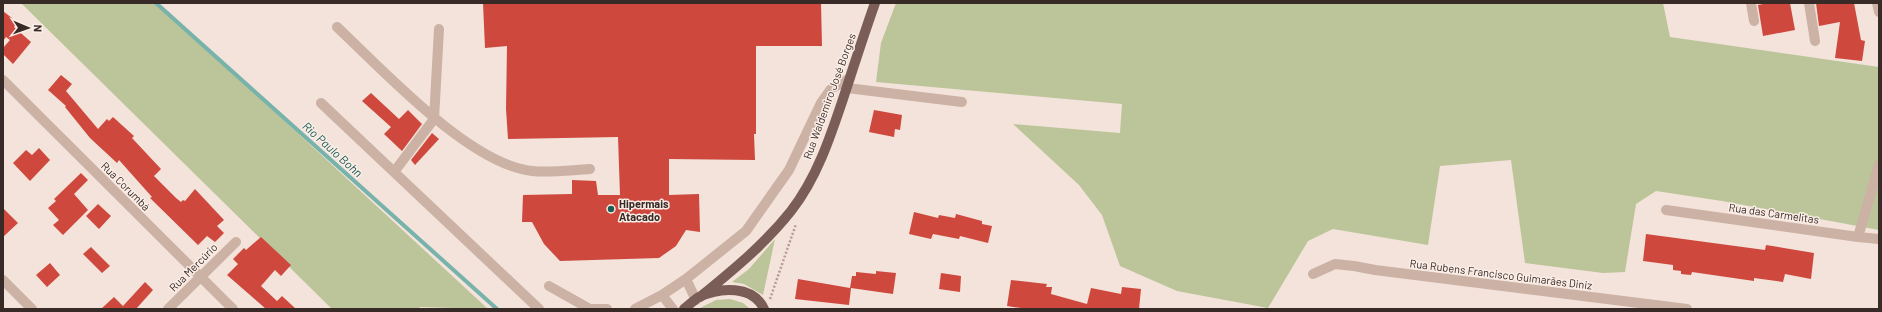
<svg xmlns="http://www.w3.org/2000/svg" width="1882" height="312" font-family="Barlow,sans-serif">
<rect width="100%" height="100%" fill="#f3e3da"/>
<path fill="#bcc499" d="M21,3H157L488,309L420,307L418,309H332Z
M896,3H1663L1670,37L1879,67V230L1722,201L1656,191L1636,204L1625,272L1603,273L1525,263L1511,160L1440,166L1428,245L1333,229L1308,241L1268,308L1177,291L1120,266L1102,215L1079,185L1013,124L1120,133L1122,104L876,82L881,43Z
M775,239L763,295L744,284L732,282L749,269Z
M730,299L743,303L750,309H698L716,300Z"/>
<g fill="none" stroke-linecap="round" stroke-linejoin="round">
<path stroke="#77b3ab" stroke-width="4" d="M156,3L497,309"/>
</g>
<path fill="#ce483e" d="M483,3H821L822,46H756V134H754L755,160L669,159V195L699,194L700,232L686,230L676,246L659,258L560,261L544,244L532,222H522L523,195L572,194V180L596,181L598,195H620L618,137L508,139L506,109L507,46L485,48Z
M1768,3H1790L1795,30L1763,36L1758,5Z
M1816,3H1854L1861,40L1865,41L1862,61L1835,58L1840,22L1819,26Z
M3,11L17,22L14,27L31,42L13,64L3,54V48L10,40L6,37L3,41Z
M61,75L72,84L66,91L98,129L107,119L109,121L113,117L134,136L132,138L161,169L154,176L176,198L181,202L183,200L185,201L195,189L224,220L217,226L224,233L215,242L207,236L198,245L150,198L152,197L119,160L117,163L90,138L65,107L66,106L48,90Z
M371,93L399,119L408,110L422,124L402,151L384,134L391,127L362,101Z
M874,110L902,115L900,130L895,129L894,137L869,132Z
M432,133L439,139L415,165L411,160Z
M39,148L50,160L30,181L13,163L26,150L32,155Z
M81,173L88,180L74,194L88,210L63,235L53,225L59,220L48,208L56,201L54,199Z
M98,204L111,216L99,229L86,216Z
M3,208L18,223L3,237Z
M914,212L938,218L939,215L955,218L956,214L982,221V224L992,226L988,243L960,236L959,239L933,234L931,239L909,234Z
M1646,234L1765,250L1766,245L1814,253L1811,279L1785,274L1783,282L1754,278V281L1692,272L1691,275L1681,274V271L1673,270V265L1643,261Z
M261,237L291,265L281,276L275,270L261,286L277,301L282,296L296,309H266L227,275L238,264L233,259L244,248L246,250Z
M91,247L110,266L102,273L83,254Z
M50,263L60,275L47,287L36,275Z
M876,271L896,273L893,294L851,288L849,305L795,299L798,279L850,288L852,276H856V272L876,274Z
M941,273L961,276L960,292L939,289Z
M1011,280L1047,284L1046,287H1052L1051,294L1087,304L1091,288L1121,294L1122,287L1141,289L1139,309H1027L1007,306Z
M145,282L153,290L136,309H101L114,297L123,306Z"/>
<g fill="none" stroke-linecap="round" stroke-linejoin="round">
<path stroke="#b89a8f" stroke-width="2.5" stroke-dasharray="2 2" stroke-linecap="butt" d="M770,299L796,224"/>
<path stroke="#ccb1a5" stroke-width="10" d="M1751,3L1754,21
M1809,3L1815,41
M1877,3L1879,12
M337,27C383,70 469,164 532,171C550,173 571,170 590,169
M3,80L233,309
M847,88L962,102
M321,103L539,309
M394,172L434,119L439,29
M1666,210L1858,237L1879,239
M1858,237L1879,165
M1313,274L1335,264L1354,266L1375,270L1687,309
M686,279L696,300
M3,280L32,309
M549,286L590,309H607
M662,295L673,309
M168,309L236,242
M635,309L662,295L686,279L746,231L789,170L821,103L831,89L850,78"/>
<path stroke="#7b5d57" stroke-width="10" d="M700,297C732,271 765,244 791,211C817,178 831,135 844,96C854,65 864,34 875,3
M684,309C689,305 694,300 699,297C720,287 753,285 764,309"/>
</g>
<circle fill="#1a5c56" stroke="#fbeee7" stroke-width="1.5" cx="611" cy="209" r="4"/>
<g text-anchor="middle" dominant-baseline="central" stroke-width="3" stroke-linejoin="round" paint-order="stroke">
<g font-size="11" fill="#382a27" stroke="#fbeee7">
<text transform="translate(829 96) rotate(-70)">Rua Waldemiro José Borges</text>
<text transform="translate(126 186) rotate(45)">Rua Corumbá</text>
<text transform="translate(1774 213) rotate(8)">Rua das Carmelitas</text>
<text transform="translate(193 267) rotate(-45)">Rua Mercúrio</text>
<text transform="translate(1501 274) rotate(7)">Rua Rubens Francisco Guimarães Diniz</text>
</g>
<g font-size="11" font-weight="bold" fill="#382a27" stroke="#fbeee7" text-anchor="start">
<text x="619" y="203">Hipermais<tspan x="619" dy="13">Atacado</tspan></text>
</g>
<g font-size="12" font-style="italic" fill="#1a5c56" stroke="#fbeee7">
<text transform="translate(333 149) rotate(42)">Rio Paulo Bohn</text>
</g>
</g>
<rect width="1882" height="312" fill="none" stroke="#382a27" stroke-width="8"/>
<g transform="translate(28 28) rotate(92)" stroke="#fbeee7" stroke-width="3" paint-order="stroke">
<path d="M0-3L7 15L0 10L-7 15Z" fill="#382a27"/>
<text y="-6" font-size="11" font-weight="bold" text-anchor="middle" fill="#382a27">N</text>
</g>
</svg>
